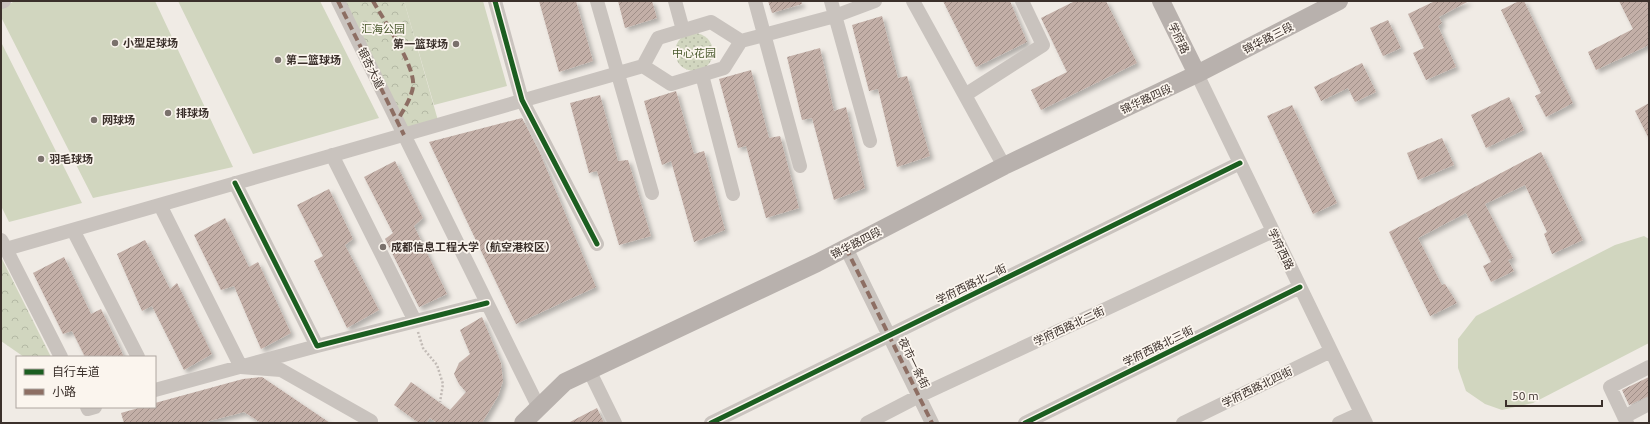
<svg xmlns="http://www.w3.org/2000/svg" width="1650" height="424" font-family="Ubuntu,'Noto Sans SC',sans-serif">
<defs>
<pattern id="park-crowns" width="20" height="18" patternUnits="userSpaceOnUse"><rect width="20" height="18" fill="#d1d6bf"/><path d="M2 6a3 3 0 1 1 6 0M12 15a3 3 0 1 1 6 0" fill="none" stroke="#b4b8a4"/></pattern>
<pattern id="garden-dots" width="8" height="8" patternUnits="userSpaceOnUse"><rect width="8" height="8" fill="#d1d6bf"/><path d="M2 2h.1M6 6h.1" fill="none" stroke="#b4b8a4" stroke-width="1.8" stroke-linecap="round"/></pattern>
<pattern id="building-hatch" width="6" height="6" patternUnits="userSpaceOnUse"><rect width="6" height="6" fill="#c3afa7"/><path d="M-1 1l2-2M0 6l6-6M5 7l2-2" fill="none" stroke="#a08f88"/></pattern>
<filter id="shadow"><feDropShadow dx="3.5" dy="3.5" stdDeviation="2" flood-color="#0004"/></filter>
</defs>
<rect width="100%" height="100%" fill="#f0ebe5"/>
<path fill="url(#park-crowns)" d="M338,1H404L439,124L404,135Z
M1,257L51,357H24L1,341Z"/>
<path fill="url(#garden-dots)" d="M675 52a19 19 0 1 1 38 0a19 19 0 1 1-38 0Z"/>
<path fill="#d1d6bf" d="M15,1H155L233,167L93,198L1,17V8Z
M178,1H320L379,118L253,154Z
M404,1H483L507,86L434,105Z
M1,42L82,203L9,222L1,206Z
M1644,236L1649,239V343L1533,403L1502,410L1485,404L1466,391L1458,368V339L1476,316L1615,245Z"/>
<path fill="url(#building-hatch)" filter="url(#shadow)" d="M539,1H576L593,61L559,72Z
M618,1H652L657,18L625,28Z
M768,1H801L802,4L772,13Z
M943,1H1010L1027,42L976,67Z
M1075,1H1106L1137,63L1041,110L1031,90L1067,72L1041,18Z
M1435,1H1469L1439,17L1442,23L1438,26L1456,67L1426,80L1413,53L1424,48L1408,14Z
M1519,1H1524L1573,103L1546,117L1535,96L1541,93L1501,10Z
M1619,1H1649V45L1596,70L1588,52L1633,29Z
M882,16L898,78L907,76L930,156L897,167L878,89L869,91L852,25Z
M1388,20L1401,48L1383,56L1370,28Z
M820,48L834,111L846,107L865,188L834,200L812,118L802,120L787,57Z
M1362,63L1376,92L1355,102L1348,88L1321,101L1314,87Z
M751,70L769,138L780,136L799,208L766,218L746,146L738,148L719,79Z
M676,91L694,154L704,151L725,230L694,242L671,161L662,165L644,101Z
M600,95L618,161L628,160L651,236L619,245L597,171L589,173L570,103Z
M1509,97L1524,130L1486,148L1471,115Z
M1649,103V139L1635,111Z
M1292,105L1337,203L1313,214L1267,116Z
M522,118L539,151L596,287L516,324L429,142Z
M1442,138L1454,165L1418,180L1407,153Z
M1541,152L1583,240L1552,254L1544,234L1547,232L1525,185L1485,204L1513,258L1508,260L1514,271L1491,282L1483,266L1491,262L1466,213L1418,238L1442,285L1445,284L1457,303L1430,316L1389,232Z
M395,161L423,218L414,226L447,294L419,307L385,239L393,233L364,177Z
M329,189L353,239L345,245L379,310L347,328L314,261L323,256L297,205Z
M225,218L249,267L258,262L291,333L261,349L234,286L221,290L194,235Z
M145,240L170,289L177,283L212,354L184,370L152,306L142,311L117,254Z
M64,257L91,314L101,309L124,357H85L72,331L63,334L33,273Z
M482,317L501,363L503,381L498,396L482,423H437L430,418L426,423H419L394,405L411,382L450,410L466,392L459,384L454,374L459,363L470,354L460,330Z
M262,377L330,423H261L244,412L202,423H124L121,413L142,407H155V403L243,379Z
M1649,377V396L1629,405L1622,390Z
M597,408L604,423H568Z"/>
<g fill="none" stroke-linecap="round" stroke-linejoin="round">
<path stroke="#c2bbb6" stroke-width="2.5" stroke-dasharray="2 2" stroke-linecap="butt" d="M418,332L423,348L437,365L443,384L440,402"/>
<path stroke="#c9c3be" stroke-width="14" d="M338,1L539,408
M495,1L522,100L597,244
M597,1L652,193
M675,1L683,30
M755,1L800,166
M831,1L870,141
M913,1L1004,166
M1,2L4,1
M643,66L671,84L724,68L741,41
M1197,74L1366,423
M702,75L733,194
M965,95L1043,45L1022,1
M332,155L415,321
M235,183L317,346L487,303
M160,205L241,367L281,370L371,421L370,423
M73,230L138,357
M1,240L6,249L643,66L658,38L711,22L741,41L835,16L875,1
M846,248L932,423
M6,249L61,357
M589,370L615,423
M155,390L317,346
M87,407L88,409L95,407
M1624,417L1649,404
M711,423L1240,163
M867,423L919,396L1273,231
M1025,423L1300,287
M1183,423L1331,351
M1339,423L1361,413
M1627,423L1610,387L1649,367"/>
<path stroke="#b8b1ad" stroke-width="18" d="M1161,1L1197,74
M523,423L565,382L817,263L1004,166L1197,74L1339,1"/>
<path stroke="#8d6e63" stroke-width="4" stroke-dasharray="8 4" stroke-linecap="butt" d="M338,1L404,135
M373,1C384,21 416,66 413,87C411,99 403,111 397,121
M846,248L932,423"/>
<defs>
<path id="cycleway" d="M495,1L522,100L597,244
M235,183L317,346L487,303
M711,423L1240,163
M1025,423L1300,287"/>
</defs>
<use href="#cycleway" stroke="#fbf5ee" stroke-width="8"/>
<use href="#cycleway" stroke="#1b5e20" stroke-width="5"/>
</g>
<g fill="#7a716c" stroke="#fbf5ee" stroke-width="1.5">
<circle cx="115" cy="43" r="4"/>
<circle cx="456" cy="44" r="4"/>
<circle cx="278" cy="60" r="4"/>
<circle cx="168" cy="113" r="4"/>
<circle cx="94" cy="120" r="4"/>
<circle cx="41" cy="159" r="4"/>
<circle cx="383" cy="247" r="4"/>
</g>
<g text-anchor="middle" dominant-baseline="central" stroke-width="3.5" stroke-linejoin="round" paint-order="stroke">
<g font-size="11" fill="#4a5a2e" stroke="#fbf5ee">
<text x="383" y="29">汇海公园</text>
<text x="694" y="53">中心花园</text>
</g>
<g font-size="11" fill="#3b302b" stroke="#fbf5ee">
<text transform="translate(1179 38) rotate(64)">学府路</text>
<text transform="translate(1268 38) rotate(-27)">锦华路三段</text>
<text transform="translate(371 68) rotate(64)">银杏大道</text>
<text transform="translate(1146 99) rotate(-25)">锦华路四段</text>
<text transform="translate(856 243) rotate(-27)">锦华路四段</text>
<text transform="translate(1281 249) rotate(64)">学府西路</text>
<text transform="translate(971 284) rotate(-26)">学府西路北一街</text>
<text transform="translate(1069 326) rotate(-25)">学府西路北二街</text>
<text transform="translate(1158 346) rotate(-26)">学府西路北三街</text>
<text transform="translate(914 363) rotate(64)">夜市一条街</text>
<text transform="translate(1257 387) rotate(-26)">学府西路北四街</text>
</g>
<g font-size="11" font-weight="bold" fill="#3b302b" stroke="#fbf5ee" text-anchor="start">
<text x="123" y="43">小型足球场</text>
<text x="448" y="44" text-anchor="end">第一篮球场</text>
<text x="286" y="60">第二篮球场</text>
<text x="176" y="113">排球场</text>
<text x="102" y="120">网球场</text>
<text x="49" y="159">羽毛球场</text>
<text x="391" y="247">成都信息工程大学（航空港校区）</text>
</g>
</g>
<rect width="1650" height="424" fill="none" stroke="#3b302b" stroke-width="4"/>
<rect x="16" y="356" width="140" height="52" fill="#fbf5ee" stroke="#aea6a0"/>
<rect x="24" y="369" width="20" height="6" fill="#1b5e20" stroke="#aea6a0"/>
<text x="52" y="376" font-size="12" fill="#3b302b">自行车道</text>
<rect x="24" y="389" width="20" height="6" fill="#8d6e63" stroke="#aea6a0"/>
<text x="52" y="396" font-size="12" fill="#3b302b">小路</text>
<path d="M1506 400v6h96v-6" fill="none" stroke="#3b302b" stroke-width="2"/>
<text x="1512" y="400" font-size="12" fill="#3b302b" stroke="#fbf5ee" stroke-width="3" paint-order="stroke">50 m</text>
</svg>
